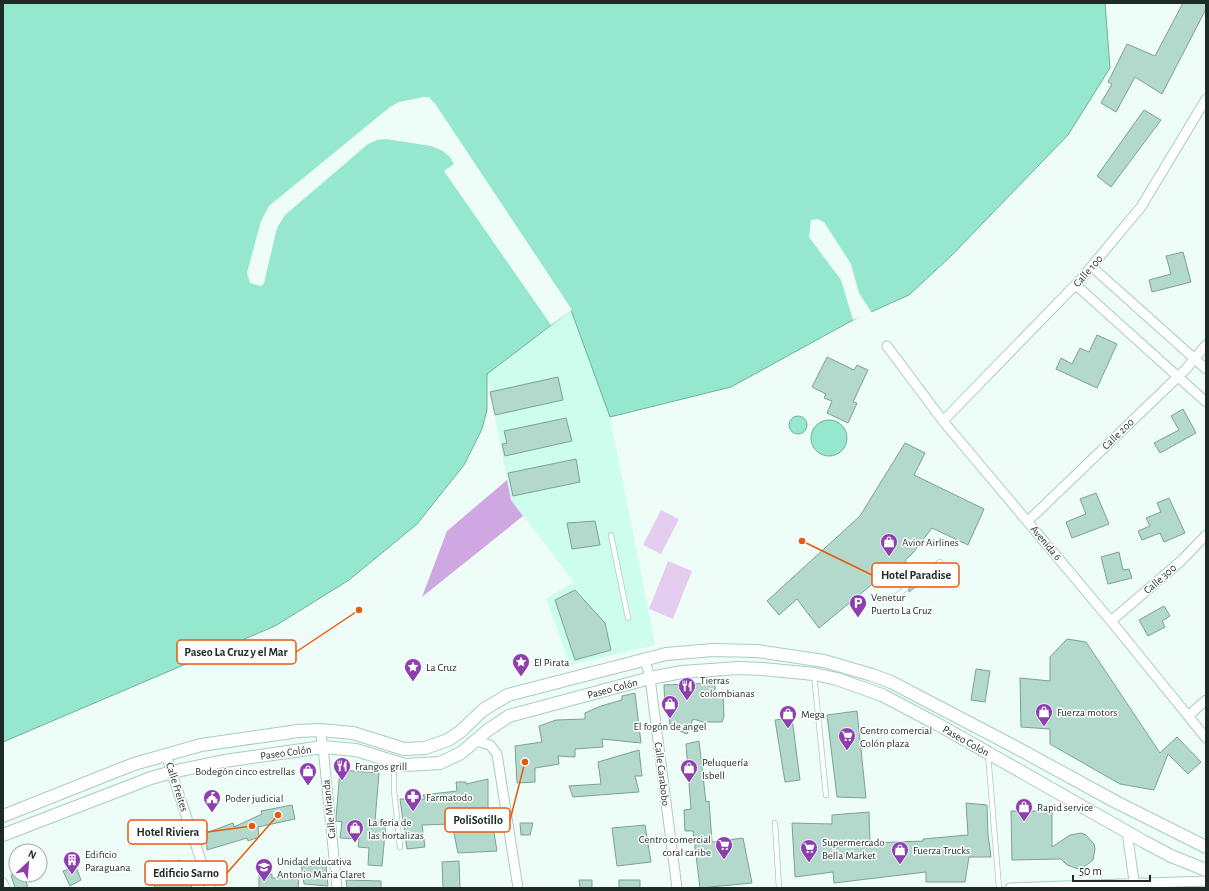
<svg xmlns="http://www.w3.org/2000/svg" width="1209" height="891" font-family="'Alegreya Sans',sans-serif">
<rect width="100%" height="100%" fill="#eefdf8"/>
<path fill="#cdfdec" d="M572,310L610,417L655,645L570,665L546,599L574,582L511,500L487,374Z"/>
<path fill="#e5cdf0" d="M661,510L679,519L661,554L643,545Z
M668,561L692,571L673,619L649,609Z"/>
<path fill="#cfa8e1" d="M507,480L511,500L523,516L422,597L447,531Z"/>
<path fill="#95e8ce" stroke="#71af9c" d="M3,3H1105L1110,68L1068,135L951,256L909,295L853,320L731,387L610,417L571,310L487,374V410L482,429L464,465L417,524L349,580L275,626L3,742Z
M789 425a9 9 0 1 1 18 0a9 9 0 1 1-18 0Z
M811 438a18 18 0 1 1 36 0a18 18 0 1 1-36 0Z"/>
<path fill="#eefdf8" d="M424,97H429L436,105L572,310L551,325L444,171L454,164L450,157L443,151L431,146L386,139L377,140L368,144L285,215L277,228L264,283L261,286L250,283L247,273L261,221L269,206L390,107L399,102Z
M818,219L824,222L851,264L859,293L872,313L853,320L841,280L809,237L811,220Z"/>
<path fill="#b3d9cc" stroke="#7da195" d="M1183,3H1206V9L1162,94L1135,77L1116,112L1101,103L1112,84L1108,82L1127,44L1155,56Z
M1144,110L1161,120L1111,187L1097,176Z
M1183,252L1191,282L1152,292L1149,280L1171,274L1166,256Z
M1097,335L1117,344L1097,388L1056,369L1061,358L1072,364L1080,348L1089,352Z
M827,357L854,370L857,365L868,370L853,402L857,403L848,423L827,413L832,401L824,398L826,394L812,387Z
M558,377L563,400L495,415L490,392Z
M1183,409L1196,433L1160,453L1154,443L1179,430L1171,416Z
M566,418L572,441L505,456L502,444L507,443L504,431Z
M905,443L925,453L914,475L984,509L968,545L932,528L913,553L905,560L916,576L915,581L921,583L909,592V586L904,585L892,568L819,628L797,599L779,615L767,601L860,516Z
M576,459L580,482L513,496L508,473Z
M1096,493L1109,524L1072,538L1066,522L1086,514L1080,499Z
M1169,498L1185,533L1164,542L1160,533L1142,540L1138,531L1150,526L1146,518L1161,512L1157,503Z
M595,521L600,545L572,549L567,523Z
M1119,552L1123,570L1129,569L1132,578L1108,584L1101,557Z
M575,590L605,623L611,650L575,660L555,600Z
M1164,606L1170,616L1162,621L1165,627L1148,636L1139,620Z
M1067,639L1086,642L1160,753L1177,737L1201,762L1188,774L1168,754L1154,790L1120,784L1050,744V729L1021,727L1020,678L1050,681V657Z
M976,669L990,671L985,702L971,700Z
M715,683V692L723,695L724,716L722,722H703L693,719L687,734L670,727L669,713L665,712L664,685Z
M635,693L641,743L602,739L603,747L575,749V757L558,756L559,764L535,768V782L517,783L515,746L542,742L539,726L556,720L585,719V713L601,706L622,700V696Z
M857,711L866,798L837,797L827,715Z
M792,718L800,780L785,782L775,720Z
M699,741L706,802L709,801L712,842L743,838L752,883L700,888L693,831H685L684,810L691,809L686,744Z
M639,750L642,776H635L639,792L573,797L569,786L601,784L598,762Z
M340,770L379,773L375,821L386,822L382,866L368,865L369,848L358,847L359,839L340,838L342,822L336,821V818Z
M488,779V813L471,814L474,831L493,827L497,851L458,853L452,824L422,825L425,847L407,849L400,799H425L423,795L457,791L456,782H466V784Z
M966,803L987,805L988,834L991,857H969L965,882H926V872L834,883L833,872L795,877L792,823L832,824V815L869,812L870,843L923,841V839L968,835Z
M292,805L295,819L258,827L259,837L248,841L247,838L207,850L206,833L233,823L234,827L262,814L261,811Z
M1011,811H1052V847L1070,835L1081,833L1086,835L1094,844L1095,849L1093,860L1084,867L1078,869L1067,865L1061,859L1012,860Z
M520,823H533L530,835H521Z
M645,825L651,862L617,866L612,828Z
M180,860L192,888H155L149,869Z
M459,861L460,888H443L442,862Z
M301,863L326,865L328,886L304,884Z
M76,867L81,880L70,886L63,871Z
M259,874H272V878H299L298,888H259Z
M11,875H24L28,888H15Z
M346,880L381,881V888H347Z
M579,880H592V888H580Z
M619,880H640V888H619Z"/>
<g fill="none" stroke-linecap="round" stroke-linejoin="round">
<defs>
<path id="lane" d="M611,535L628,618
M918,579L940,562
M894,598L906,588
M814,674L826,795
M988,754L999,888
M394,763V790L400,847
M775,823L779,888"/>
<path id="street" d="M1092,267L1206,369
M1076,285L1206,402
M887,346L943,421L1111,621L1206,738
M943,421L1081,279L1141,207L1206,99
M1028,521L1186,369L1206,345
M1111,621L1181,561L1206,535
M645,660L650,678L677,888
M1188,716L1206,700
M320,730L323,747L337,888
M476,741L490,745L497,754L518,888
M166,755L210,888
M1127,832L1135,888
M3,883L5,888
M1010,888L1206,881"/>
<g id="secondary">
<path d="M3,816L134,764L201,745L298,731L320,730L353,733L404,749L425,748L448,740L461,731L483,710L508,695L666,654L713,650L757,651L824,661L872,675L891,682L1017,748L1116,802L1206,847"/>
<path id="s1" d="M3,835L151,778L172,772L224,761L323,747L356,750L405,765L440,763L461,753L488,730L509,716L650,678L682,672L739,668L763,669L814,674L837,679L882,695L939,725L1143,841L1171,856L1206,870"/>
</g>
</defs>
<use href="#lane" stroke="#a7cdc0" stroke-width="6"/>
<use href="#street" stroke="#a7cdc0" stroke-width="11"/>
<use href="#secondary" stroke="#a7cdc0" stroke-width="14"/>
<use href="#lane" stroke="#fff" stroke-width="4.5"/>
<use href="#street" stroke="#fff" stroke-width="9"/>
<use href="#secondary" stroke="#fff" stroke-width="12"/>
</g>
<defs>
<symbol id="shop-pin" viewBox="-11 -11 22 30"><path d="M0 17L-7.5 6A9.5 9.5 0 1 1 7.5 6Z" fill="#8e3fae" stroke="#fff"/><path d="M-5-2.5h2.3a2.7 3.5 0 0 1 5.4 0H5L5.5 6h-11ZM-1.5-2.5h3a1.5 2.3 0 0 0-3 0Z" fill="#fff"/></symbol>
<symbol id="parking-pin" viewBox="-11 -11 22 30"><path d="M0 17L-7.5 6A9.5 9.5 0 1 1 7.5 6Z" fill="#8e3fae" stroke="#fff"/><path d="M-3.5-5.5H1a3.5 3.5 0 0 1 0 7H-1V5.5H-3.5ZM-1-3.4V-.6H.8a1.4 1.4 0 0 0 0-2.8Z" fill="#fff"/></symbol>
<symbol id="sight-pin" viewBox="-11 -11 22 30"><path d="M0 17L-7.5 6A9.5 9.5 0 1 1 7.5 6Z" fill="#8e3fae" stroke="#fff"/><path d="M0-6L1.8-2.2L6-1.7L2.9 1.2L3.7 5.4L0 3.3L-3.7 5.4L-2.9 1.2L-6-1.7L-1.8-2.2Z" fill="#fff"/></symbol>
<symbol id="restaurant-pin" viewBox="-11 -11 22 30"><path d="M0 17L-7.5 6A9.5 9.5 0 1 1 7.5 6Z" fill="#8e3fae" stroke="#fff"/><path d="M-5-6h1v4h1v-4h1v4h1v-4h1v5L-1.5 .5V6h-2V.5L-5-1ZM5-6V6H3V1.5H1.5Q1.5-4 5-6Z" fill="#fff"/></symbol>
<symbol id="supermarket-pin" viewBox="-11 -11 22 30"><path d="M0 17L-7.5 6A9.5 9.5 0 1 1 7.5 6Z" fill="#8e3fae" stroke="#fff"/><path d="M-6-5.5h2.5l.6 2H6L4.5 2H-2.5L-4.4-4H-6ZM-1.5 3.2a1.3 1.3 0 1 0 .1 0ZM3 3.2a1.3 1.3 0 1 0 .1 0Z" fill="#fff"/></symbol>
<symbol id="pharmacy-pin" viewBox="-11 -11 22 30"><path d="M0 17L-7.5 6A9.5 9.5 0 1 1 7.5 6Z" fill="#8e3fae" stroke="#fff"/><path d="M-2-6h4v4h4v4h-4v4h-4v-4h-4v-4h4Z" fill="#fff"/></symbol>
<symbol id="civic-pin" viewBox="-11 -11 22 30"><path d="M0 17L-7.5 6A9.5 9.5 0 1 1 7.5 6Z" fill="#8e3fae" stroke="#fff"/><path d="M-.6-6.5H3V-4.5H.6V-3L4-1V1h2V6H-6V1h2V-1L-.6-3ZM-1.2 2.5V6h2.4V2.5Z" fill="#fff"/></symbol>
<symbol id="building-pin" viewBox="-11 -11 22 30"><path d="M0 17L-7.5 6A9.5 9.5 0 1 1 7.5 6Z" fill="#8e3fae" stroke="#fff"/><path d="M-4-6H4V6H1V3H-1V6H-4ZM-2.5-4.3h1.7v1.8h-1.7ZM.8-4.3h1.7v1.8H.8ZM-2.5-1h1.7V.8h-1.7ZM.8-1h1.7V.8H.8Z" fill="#fff"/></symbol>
<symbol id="school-pin" viewBox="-11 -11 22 30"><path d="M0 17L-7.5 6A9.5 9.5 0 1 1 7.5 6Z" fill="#8e3fae" stroke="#fff"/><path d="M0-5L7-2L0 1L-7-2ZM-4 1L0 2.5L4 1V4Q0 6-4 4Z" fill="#fff"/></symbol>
</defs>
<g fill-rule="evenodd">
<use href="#shop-pin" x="879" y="532" width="20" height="27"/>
<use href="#parking-pin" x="848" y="593" width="20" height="27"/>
<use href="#sight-pin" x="511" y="652" width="20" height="27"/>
<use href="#sight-pin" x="403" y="657" width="20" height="27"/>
<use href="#restaurant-pin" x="677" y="676" width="20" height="27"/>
<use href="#shop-pin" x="660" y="694" width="20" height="27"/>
<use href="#shop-pin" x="1034" y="702" width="20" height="27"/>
<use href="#shop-pin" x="778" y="704" width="20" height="27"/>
<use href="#supermarket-pin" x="837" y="726" width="20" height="27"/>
<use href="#restaurant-pin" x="332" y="756" width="20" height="27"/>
<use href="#shop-pin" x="679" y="758" width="20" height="27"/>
<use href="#shop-pin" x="298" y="761" width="20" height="27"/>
<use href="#pharmacy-pin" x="403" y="787" width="20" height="27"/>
<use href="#civic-pin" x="202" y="788" width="20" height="27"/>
<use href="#shop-pin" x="1014" y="797" width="20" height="27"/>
<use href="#shop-pin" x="345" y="818" width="20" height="27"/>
<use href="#supermarket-pin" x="714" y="835" width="20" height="27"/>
<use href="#supermarket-pin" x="799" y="838" width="20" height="27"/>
<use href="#shop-pin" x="890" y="840" width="20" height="27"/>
<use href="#building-pin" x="62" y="850" width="20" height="27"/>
<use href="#school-pin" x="254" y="857" width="20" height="27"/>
</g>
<g text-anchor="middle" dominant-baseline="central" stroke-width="3" stroke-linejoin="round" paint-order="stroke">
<g font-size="11" fill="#1c2b26" stroke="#fff">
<text transform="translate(1088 271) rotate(-49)">Calle 100</text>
<text transform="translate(1118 434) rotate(-44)">Calle 200</text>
<text transform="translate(1046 543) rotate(50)">Avenida 6</text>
<text transform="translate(1160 579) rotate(-41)">Calle 300</text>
<text stroke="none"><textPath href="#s1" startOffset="644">Paseo Colón</textPath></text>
<text stroke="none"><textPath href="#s1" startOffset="1015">Paseo Colón</textPath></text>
<text stroke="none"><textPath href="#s1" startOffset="296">Paseo Colón</textPath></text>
<text transform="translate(662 774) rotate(83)">Calle Carabobo</text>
<text transform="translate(177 787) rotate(72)">Calle Freites</text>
<text transform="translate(329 809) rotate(-96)">Calle Miranda</text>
</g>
<g font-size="11" fill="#1c2b26" stroke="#fff" text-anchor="start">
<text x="902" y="542">Avior Airlines</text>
<text x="871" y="597">Venetur<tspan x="871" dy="13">Puerto La Cruz</tspan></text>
<text x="534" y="662">El Pirata</text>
<text x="426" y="667">La Cruz</text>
<text x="700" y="680">Tierras<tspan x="700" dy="13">colombianas</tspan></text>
<text x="1057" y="712">Fuerza motors</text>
<text x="801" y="714">Mega</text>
<text x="670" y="726" text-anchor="middle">El fogón de angel</text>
<text x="860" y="730">Centro comercial<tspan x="860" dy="13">Colón plaza</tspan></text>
<text x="702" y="762">Peluquería<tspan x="702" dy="13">Isbell</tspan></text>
<text x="355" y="766">Frangos grill</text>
<text x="295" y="771" text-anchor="end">Bodegón cinco estrellas</text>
<text x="426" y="797">Farmatodo</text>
<text x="225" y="798">Poder judicial</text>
<text x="1037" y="807">Rapid service</text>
<text x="368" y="822">La feria de<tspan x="368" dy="13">las hortalizas</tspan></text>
<text x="711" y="839" text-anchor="end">Centro comercial<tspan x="711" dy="13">coral caribe</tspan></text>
<text x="822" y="842">Supermercado<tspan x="822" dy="13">Bella Market</tspan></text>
<text x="913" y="850">Fuerza Trucks</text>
<text x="85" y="854">Edificio<tspan x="85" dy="13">Paraguana</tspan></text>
<text x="277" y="861">Unidad educativa<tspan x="277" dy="13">Antonio Maria Claret</tspan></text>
</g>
</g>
<path fill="none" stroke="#e8590c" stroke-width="1.5" d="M802 541L872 575M359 610L296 652M525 762L510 820M252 826L207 832M278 815L227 873"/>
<g fill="#e8590c" stroke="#fff" stroke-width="1.5">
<circle cx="802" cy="541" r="4"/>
<circle cx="359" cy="610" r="4"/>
<circle cx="525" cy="762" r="4"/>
<circle cx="252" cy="826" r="4"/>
<circle cx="278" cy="815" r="4"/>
</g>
<g fill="#fff" stroke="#e8590c" stroke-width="1.5">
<rect x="872" y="563" width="87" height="24" rx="4"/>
<rect x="177" y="640" width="119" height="24" rx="4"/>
<rect x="445" y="808" width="65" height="24" rx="4"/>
<rect x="128" y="820" width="79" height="24" rx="4"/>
<rect x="145" y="861" width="82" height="24" rx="4"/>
</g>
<g font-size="12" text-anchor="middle" font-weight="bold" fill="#1c2b26">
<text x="916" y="579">Hotel Paradise</text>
<text x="236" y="656">Paseo La Cruz y el Mar</text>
<text x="478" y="824">PoliSotillo</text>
<text x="168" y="836">Hotel Riviera</text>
<text x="186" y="877">Edificio Sarno</text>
</g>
<rect width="1209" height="891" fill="none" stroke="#1c2b26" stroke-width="8"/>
<g transform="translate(28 863) rotate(26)"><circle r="19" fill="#ffffff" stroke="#a4aaa8"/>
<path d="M0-3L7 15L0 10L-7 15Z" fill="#8e3fae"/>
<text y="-6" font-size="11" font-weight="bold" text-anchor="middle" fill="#1c2b26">N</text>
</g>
<path d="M1073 875v6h77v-6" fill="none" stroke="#1c2b26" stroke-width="2"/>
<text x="1079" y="875" font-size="12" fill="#1c2b26" stroke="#ffffff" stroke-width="3" paint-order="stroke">50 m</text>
</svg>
